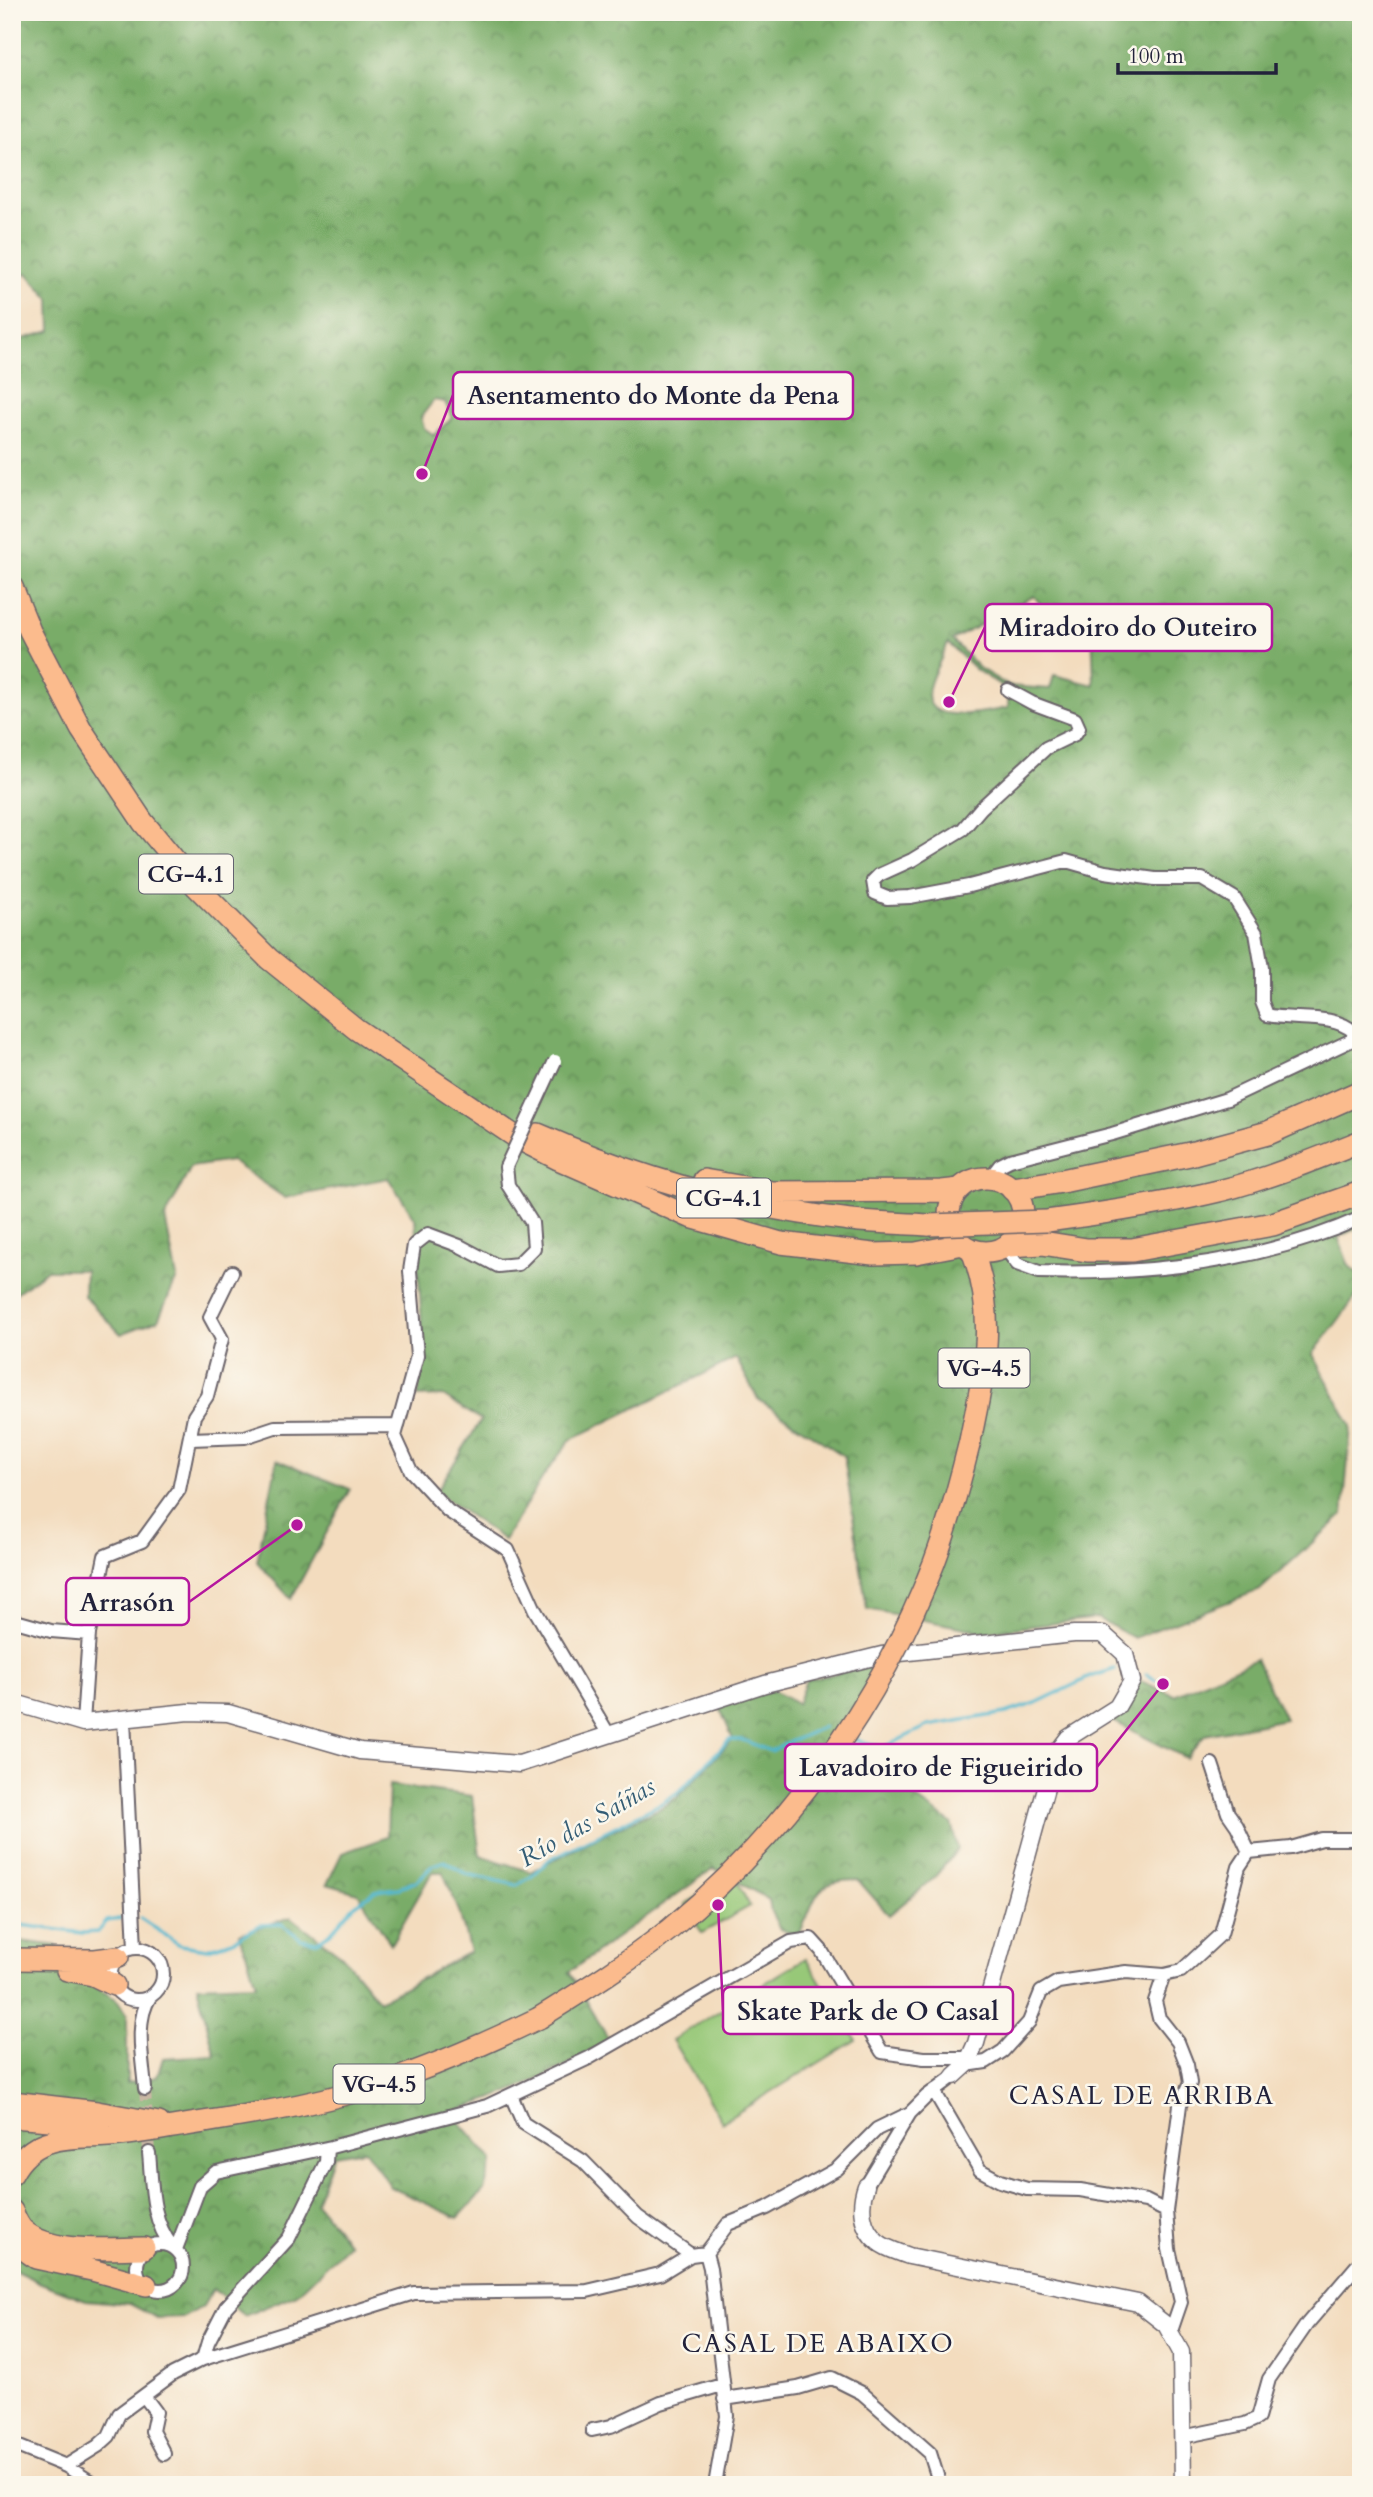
<svg xmlns="http://www.w3.org/2000/svg" width="1373" height="2497" font-family="Cardo,serif">
<defs>
<pattern id="forest-crowns" width="20" height="18" patternUnits="userSpaceOnUse" patternTransform="scale(1.75)"><rect width="20" height="18" fill="#79ac68"/><path d="M2 6a3 3 0 1 1 6 0M12 15a3 3 0 1 1 6 0" fill="none" stroke="#638c57"/></pattern>
</defs>
<rect width="100%" height="100%" fill="#fbf7ec"/>
<filter id="ink" filterUnits="userSpaceOnUse"><feTurbulence type="fractalNoise" baseFrequency=".0143" numOctaves="2"/><feDisplacementMap in="SourceGraphic" scale="14" xChannelSelector="R" yChannelSelector="G"/><feConvolveMatrix kernelMatrix="1 2 1 2 8 2 1 2 1" color-interpolation-filters="sRGB"/></filter>
<filter id="wash" filterUnits="userSpaceOnUse"><feTurbulence type="fractalNoise" baseFrequency=".00686" numOctaves="4" result="noise"/><feDisplacementMap in="SourceGraphic" scale="28" xChannelSelector="R" yChannelSelector="G"/><feGaussianBlur stdDeviation="1.57" result="paint"/><feColorMatrix in="noise" values="0 0 0 0 0 0 0 0 0 0 0 0 0 0 0 0 0 1.4 0 .05"/><feComposite in="paint" operator="in"/></filter>
<g filter="url(#wash)">
<rect width="100%" height="100%" fill="#f3dcbe"/>
<path fill="#97c878" stroke="#5c755a" stroke-width="2" d="M734,1877L750,1906L702,1933L685,1904Z
M806,1958L856,2040L722,2122L672,2040Z"/>
<path fill="url(#forest-crowns)" stroke="#4e6752" stroke-width="2" fill-rule="evenodd" d="M12,12H1361V1226L1338,1237L1349,1266L1361,1276V1290L1313,1354L1351,1426L1343,1515L1260,1590L1134,1638L1097,1618L985,1632L867,1609L844,1456L758,1399L736,1358L570,1440L543,1477L504,1540L436,1492L481,1420L443,1396L418,1397L423,1343L415,1218L388,1178L285,1198L231,1161L191,1167L165,1218L177,1278L158,1320L121,1334L84,1296L85,1270H47L12,1296V342L51,331L50,299L27,273L12,281ZM434,400L445,402L452,418L434,435L424,428L421,417ZM1034,596L1068,640L1092,625L1094,685L1054,675L1050,689L1009,686L979,668L952,640ZM948,643L976,670L1008,690V708C987,711 916,730 930,684C934,670 943,657 948,643Z
M277,1460L350,1489L291,1599L257,1562Z
M1256,1659L1285,1719L1205,1735L1186,1758L1107,1718L1138,1680L1174,1695Z
M883,1663L836,1740L856,1757L871,1761L888,1771L907,1792L951,1823L958,1849L933,1879L889,1915L858,1880C812,1880 818,1897 800,1932L793,1933L780,1929L771,1912L769,1900L714,1868L569,1972L609,2040C561,2071 506,2096 451,2112L493,2160L484,2190L458,2218L390,2187L365,2150L334,2155L316,2203L349,2244L297,2294L244,2316L213,2289L203,2306L185,2317L157,2318L130,2304L86,2300L41,2283L12,2269V1940L58,1946L80,1979L116,1999L127,2015V2083L157,2077L163,2058L215,2055L197,1986L256,1984L240,1934L291,1917L342,1956L379,2001L470,1952L459,1911L443,1872H432L391,1944L358,1893L327,1884L342,1853L387,1837L389,1785L472,1796L480,1855L531,1872L602,1835L659,1809L678,1797L733,1739L718,1704L770,1689L797,1704L806,1680Z"/>
<g fill="none" stroke-linecap="round" stroke-linejoin="round">
<path stroke="#4fb6cd" stroke-width="3.5" d="M1146,1674L1156,1680
M850,1737L882,1748L928,1726L1006,1713L1036,1703L1090,1677L1115,1669
M140,1918L180,1945L208,1949L235,1940L260,1925L282,1924L301,1939L316,1942L330,1933L354,1906L375,1891L399,1888L417,1881L432,1866L444,1861L466,1874L517,1885L531,1877L550,1859L662,1803L680,1791L729,1740H743L770,1751L823,1727
M12,1924L83,1933L98,1932L107,1921L120,1919"/>
</g>
</g>
<g filter="url(#ink)">
<g fill="none" stroke-linecap="round" stroke-linejoin="round">
<path stroke="#c9b7a4" stroke-width="12" stroke-dasharray="12 6" stroke-linecap="butt" d="M145,2089L149,2153"/>
<defs>
<path id="minor" d="M506,1167L508,1185L532,1223L534,1248L518,1264L498,1266L460,1246L428,1234L414,1245L410,1271L417,1356L395,1436L411,1471L448,1511L508,1550L535,1610L609,1735
M990,1178L1000,1165L1010,1160L1112,1134L1227,1099L1352,1040L1354,1032C1334,1013 1293,1021 1267,1015L1262,1002V968L1256,933L1234,898L1202,879H1155L1105,872L1066,861L969,886L910,897L887,898L875,893L873,881L879,875L912,860L963,829L981,808L1046,748L1075,734L1079,728L1075,719L1032,703L1008,690
M1005,1248L1017,1264L1039,1272C1149,1275 1260,1263 1361,1218
M191,1439L245,1437L275,1427L398,1426
M12,1620L51,1631L89,1634L105,1556L142,1541L179,1490L194,1416L207,1396L222,1339L210,1317L232,1272
M124,1719L135,1948
M83,1723L89,1634
M1212,1764L1228,1813L1237,1826L1249,1852
M111 1974a26 26 0 1 1 52 0a26 26 0 1 1-52 0Z
M1164,1975L1155,2001L1159,2018L1178,2042L1187,2065L1190,2083L1180,2105L1166,2211L1169,2249L1181,2302L1170,2334
M966,2065L986,2062L1003,2051L1029,2022L1041,1992L1058,1982L1126,1972L1164,1975L1181,1971L1221,1934L1239,1867L1249,1852L1291,1848L1322,1839H1361
M145,2089C143,2061 134,2021 150,1997
M934,2091L980,2170L1000,2181L1027,2189L1080,2190L1146,2201L1166,2211
M511,2095L523,2123L583,2161L638,2217L691,2255
M149,2153C152,2184 151,2221 172,2246
M866,2186L910,2113L927,2096L954,2076
M137 2267a23 23 0 1 1 46 0a23 23 0 1 1-46 0Z
M176,2249L200,2186L216,2172L331,2147L487,2106L589,2058L791,1942L811,1939L821,1950L882,2052L924,2058H969
M706,2253L710,2268L727,2416L715,2485
M203,2359L208,2342L226,2307L289,2238L326,2162L327,2148
M144,2396L156,2412L152,2431L164,2454
M724,2399L798,2388L832,2378L862,2393L930,2453L940,2485
M592,2430L611,2426L661,2403L722,2385
M1182,2437L1245,2424L1258,2418L1269,2379L1307,2324L1361,2261
M12,2444L66,2466L96,2485
M66,2466L98,2446L109,2436L119,2414L173,2374L203,2359L414,2293L587,2291L660,2274L691,2255L706,2253L728,2224L767,2208L837,2169L877,2129L910,2113"/>
<path id="tertiary" d="M12,1702L83,1723L188,1712L228,1713L360,1751L519,1764L765,1684L882,1655L1074,1634H1103L1125,1654L1132,1681L1117,1707L1068,1738L1055,1755L976,2043L966,2065L954,2076
M866,2186C859,2205 861,2229 878,2242C886,2249 899,2252 909,2256L1138,2303L1166,2325L1181,2352L1183,2485"/>
<path id="trunk" d="M12,587L30,631L81,729L143,822L196,886L269,959L356,1029L519,1139L558,1159L690,1217L781,1243L873,1254L916,1253L963,1244
M538,1134C635,1177 737,1206 843,1219C871,1223 900,1223 929,1225
M949 1215a37 37 0 1 1 74 0a37 37 0 1 1-74 0Z
M704,1180L773,1192L942,1191L960,1189
M1047,1221C1106,1213 1165,1204 1223,1190C1270,1178 1316,1159 1361,1141
M970,1441C984,1371 998,1319 972,1250
M12,1959L95,1960L118,1957
M67,1970L93,1975L114,1985
M12,2102L97,2112L159,2123
M12,2117L100,2124
M12,2174C36,2129 77,2140 120,2135C148,2132 176,2126 204,2122C267,2112 331,2101 392,2080C442,2063 491,2041 539,2018
M12,2211C15,2217 18,2225 23,2230C50,2255 110,2248 144,2248
M12,2241L36,2258L92,2270L146,2285"/>
<path id="motorway" d="M1013,1189L1062,1181L1190,1154L1268,1133L1361,1092
M1009,1245L1042,1243L1087,1250H1132L1273,1224L1361,1193"/>
</defs>
<use href="#minor" stroke="#6b6369" stroke-width="16"/>
<use href="#tertiary" stroke="#6b6369" stroke-width="19"/>
<use href="#trunk" stroke="#6b6369" stroke-width="24"/>
<use href="#motorway" stroke="#6b6369" stroke-width="26"/>
<use href="#minor" stroke="#fff" stroke-width="12"/>
<use href="#tertiary" stroke="#fff" stroke-width="16"/>
<use href="#trunk" stroke="#fbbb8d" stroke-width="21"/>
<use href="#motorway" stroke="#fbbb8d" stroke-width="23"/>
<defs>
<path id="minor-bridge" d="M506,1167L555,1061"/>
<path id="trunk-bridge" d="M929,1225L1047,1221
M539,2018C584,1990 629,1962 670,1929C787,1832 880,1704 934,1563C949,1523 960,1482 970,1441"/>
</defs>
<use href="#minor-bridge" stroke="#6b6369" stroke-width="16" stroke-linecap="butt"/>
<use href="#trunk-bridge" stroke="#6b6369" stroke-width="24" stroke-linecap="butt"/>
<use href="#minor-bridge" stroke="#fff" stroke-width="12"/>
<use href="#trunk-bridge" stroke="#fbbb8d" stroke-width="21"/>
</g>
</g>
<g text-anchor="middle" dominant-baseline="central" stroke-width="5" stroke-linejoin="round" paint-order="stroke">
<g fill="#fbf7ec" stroke="#636270" stroke-width="2">
<rect x="139" y="854.5" width="94" height="39" rx="5"/>
<rect x="677" y="1178.5" width="94" height="39" rx="5"/>
<rect x="938.5" y="1348.5" width="91" height="39" rx="5"/>
<rect x="333.5" y="2064.5" width="91" height="39" rx="5"/>
</g>
<g font-size="23" font-weight="bold" fill="#22223b">
<text x="186" y="874">CG-4.1</text>
<text x="724" y="1198">CG-4.1</text>
<text x="984" y="1368">VG-4.5</text>
<text x="379" y="2084">VG-4.5</text>
</g>
<g font-size="26" font-style="italic" fill="#345d75" stroke="#fbf7ec">
<text transform="translate(587 1822) rotate(-30)">Río das Saíñas</text>
</g>
<g font-size="26" letter-spacing="2" fill="#22223b" stroke="#fbf7ec">
<text x="1142" y="2095">CASAL DE ARRIBA</text>
<text x="818" y="2343">CASAL DE ABAIXO</text>
</g>
</g>
<path fill="none" stroke="#b5179e" stroke-width="2.5" d="M422 474L453 395M949 702L985 627M297 1525L189 1602M1163 1684L1097 1767M718 1905L723 2010"/>
<g fill="#b5179e" stroke="#fbf7ec" stroke-width="2.5">
<circle cx="422" cy="474" r="7"/>
<circle cx="949" cy="702" r="7"/>
<circle cx="297" cy="1525" r="7"/>
<circle cx="1163" cy="1684" r="7"/>
<circle cx="718" cy="1905" r="7"/>
</g>
<g fill="#fbf7ec" stroke="#b5179e" stroke-width="2.5">
<rect x="453" y="372" width="400" height="47" rx="7"/>
<rect x="985" y="604" width="287" height="47" rx="7"/>
<rect x="66" y="1578" width="123" height="47" rx="7"/>
<rect x="785" y="1744" width="312" height="47" rx="7"/>
<rect x="723" y="1987" width="290" height="47" rx="7"/>
</g>
<g font-size="26" text-anchor="middle" font-weight="bold" fill="#22223b">
<text x="653" y="404">Asentamento do Monte da Pena</text>
<text x="1128" y="636">Miradoiro do Outeiro</text>
<text x="127" y="1611">Arrasón</text>
<text x="941" y="1776">Lavadoiro de Figueirido</text>
<text x="868" y="2020">Skate Park de O Casal</text>
</g>
<rect width="1373" height="2497" fill="none" stroke="#fbf7ec" stroke-width="42"/>
<path d="M1118 63v10h158v-10" fill="none" stroke="#22223b" stroke-width="3.5"/>
<text x="1128" y="63" font-size="21" fill="#22223b" stroke="#fbf7ec" stroke-width="5" paint-order="stroke">100 m</text>
</svg>
